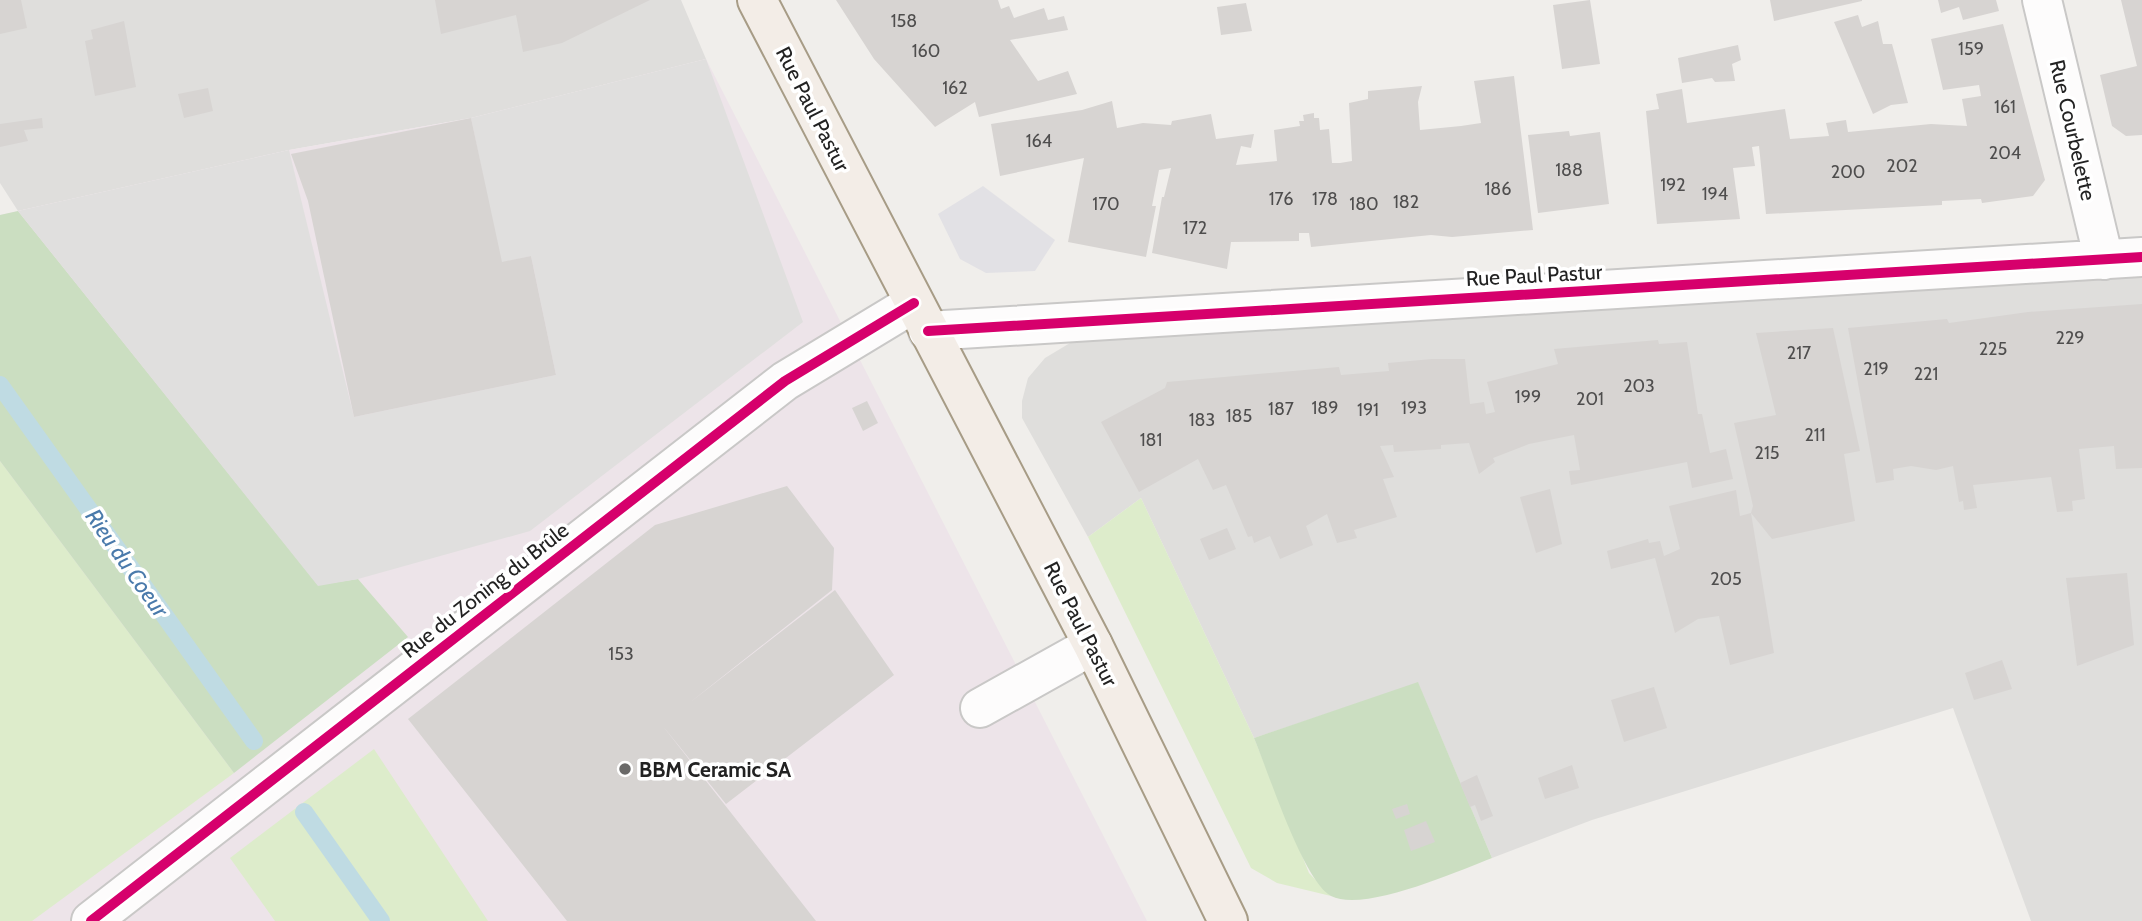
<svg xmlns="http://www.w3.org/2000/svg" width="2142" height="921" font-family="Cabin,sans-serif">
<rect width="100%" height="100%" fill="#f0eeeb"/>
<path fill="#dfdedc" d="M0,0H681L706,59L471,118L289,150L18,211L0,183Z
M2142,274V921H2031L1953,708L1592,820L1492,858L1418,683L1254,738L1141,498L1088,537L1022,418V401L1028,378L1045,358L1075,340Z"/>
<path fill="#ede4e9" d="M706,59L1147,921H0V215L289,150L471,118Z"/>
<path fill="#ddeccb" d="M0,461L234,773L32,921H0Z
M1141,498L1254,738L1309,873L1331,896L1277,883L1251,868L1088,537Z
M374,749L488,921H275L230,858Z"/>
<path fill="#cbdec1" d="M18,211L318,585L358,579L408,637L234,773L0,461V215Z
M1418,682L1492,858C1458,871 1364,913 1331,896C1303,881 1268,771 1254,738Z"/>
<path fill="#e0dfde" d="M706,59L803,322L530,531L358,579L318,586L18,211L289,150L354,417L556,375L531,256L501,263L471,118Z"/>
<path fill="#e2e1e5" d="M983,186L1055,240L1035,271L986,273L960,259L938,214Z"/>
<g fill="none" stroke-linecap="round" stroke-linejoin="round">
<path stroke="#bfdbe3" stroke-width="18" d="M0,385L254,741
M304,812L381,921"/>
</g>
<path fill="#d7d4d2" d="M0,0H21L27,28L0,34Z
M435,0H650L562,43L523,52L516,15L441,34Z
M836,0H998L1001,9L1009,6L1014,18L1044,8L1048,20L1064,16L1068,30L1010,40L1038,81L1068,71L1077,94L979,117L975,102L935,127L874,59Z
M1590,0L1600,64L1562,69L1553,5Z
M1770,0H1862V1L1774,21Z
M1938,0H1996L1999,11L1963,20L1959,7L1941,13Z
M2121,0H2142V135L2126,136L2112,126L2100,75L2137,66Z
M1246,3L1252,31L1221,35L1217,7Z
M1858,15L1862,27L1878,21L1883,44H1892L1908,103L1891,105L1873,114L1834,22Z
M124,21L136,87L95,96L85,41L93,39L91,30Z
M2003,24L2045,180L2033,196L1982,203L1981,199L1942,201V205L1766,214L1759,146L1752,147L1755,166L1733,168L1740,219L1657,224L1646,111L1659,109L1656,94L1682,89L1687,123L1785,109L1790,139L1829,136L1826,123L1846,120L1848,132L1931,124L1967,126L1962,99L1981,96L1979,85L1943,90L1931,39Z
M1738,45L1741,60L1732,64L1735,81L1715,82L1712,78L1682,83L1678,58Z
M1514,76L1533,230L1452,237L1431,235L1311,247L1309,233H1299V241L1231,242L1227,269L1152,253L1162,197H1164L1171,168L1159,170L1152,206H1156L1146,257L1068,242L1084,158L1000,176L991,124L1082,110L1112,101L1117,128L1143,123L1171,125L1172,121L1211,114L1216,139L1254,134L1251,148L1241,146L1236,165L1277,161L1274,130L1300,126L1299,121H1304L1303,115L1314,113V118H1319L1320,130L1329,129L1332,163H1340L1352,161L1349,103L1368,99V91L1422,86L1418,102L1420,130L1461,126L1481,123L1474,81Z
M208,88L213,111L184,118L178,94Z
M42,118L43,128L24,130L28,141L0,147V124Z
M471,118L502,262L531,256L556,375L354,417L308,201L291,154Z
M1569,131L1570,136L1600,132L1609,204L1538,213L1528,135Z
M2142,304V468L2116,469L2114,446L2079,449L2085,499L2072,501L2073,511L2057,512L2051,477L1973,485L1977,508L1964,510L1963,501L1959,502L1953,466L1936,470L1911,466L1893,469L1894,480L1876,483L1848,328L1947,319L1949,323L2028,312Z
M1833,328L1860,451L1844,454L1855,521L1772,539L1751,513L1774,653L1730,665L1719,616L1698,619L1675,633L1655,558L1611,569L1607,551L1648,539L1649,543L1660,541L1664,556L1680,549L1669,506L1736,490L1740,516L1751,513L1753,506L1734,423L1776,415L1756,333Z
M1658,340L1659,344L1687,342L1698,414H1702L1710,453L1726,449L1733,479L1692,488L1687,462L1571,485L1569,471L1580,470L1574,435L1529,444L1493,458L1495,462L1479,474L1469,443L1441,445V449L1394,452L1393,445L1380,446L1394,477L1383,479L1397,517L1354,530L1357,538L1337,543L1327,514L1306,526L1313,545L1280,559L1270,536L1254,543L1252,536L1248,537L1226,485L1213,490L1198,459L1139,492L1101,422L1165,388L1167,382L1339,367L1341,375L1389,371L1388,363L1432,359H1465L1470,404L1484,402L1486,414L1495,412L1487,382L1558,364L1554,349Z
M867,401L878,423L863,431L852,408Z
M787,486L834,548L832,590L688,704L835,590L894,675L726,804L662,725L816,921H567L408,719L655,525Z
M1550,489L1562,544L1536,553L1520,497Z
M1227,528L1236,549L1209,560L1200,539Z
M2127,573L2134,645L2077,666L2066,578Z
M2002,660L2012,689L1974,700L1965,673Z
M1654,687L1667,728L1624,742L1611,700Z
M1572,765L1579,788L1545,799L1538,778Z
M1477,775L1493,816L1481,821L1475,805L1470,807L1460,783Z
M1407,804L1410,814L1396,819L1392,809Z
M1426,821L1435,842L1411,851L1404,830Z"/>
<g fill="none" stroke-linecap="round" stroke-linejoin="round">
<defs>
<path id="minor" d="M2042,0L2104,260
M928,331L2142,257
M980,708L1093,645
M91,921L785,381L914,303"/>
<path id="major" d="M757,0L1093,645L1228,921"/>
</defs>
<use href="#minor" stroke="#c9c8c7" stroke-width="42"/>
<use href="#major" stroke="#a79c86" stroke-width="42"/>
<use href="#minor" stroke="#fdfcfc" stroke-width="38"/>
<use href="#major" stroke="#f3ede7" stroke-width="38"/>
<defs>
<path id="cycleway" d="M928,331L2142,257
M91,921L785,381L914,303"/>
</defs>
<use href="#cycleway" stroke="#fff" stroke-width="15"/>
<use href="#cycleway" stroke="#d6006c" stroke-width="10"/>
</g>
<circle fill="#6a6968" stroke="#fff" stroke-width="2.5" cx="625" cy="769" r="7"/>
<g text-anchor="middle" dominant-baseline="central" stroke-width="7" stroke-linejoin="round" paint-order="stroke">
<g font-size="18" fill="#4f4e4e">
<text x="904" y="21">158</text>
<text x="1971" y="49">159</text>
<text x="926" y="51">160</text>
<text x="955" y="88">162</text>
<text x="2005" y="107">161</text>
<text x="1039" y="141">164</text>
<text x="2005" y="153">204</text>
<text x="1902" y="166">202</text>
<text x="1569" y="170">188</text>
<text x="1848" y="172">200</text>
<text x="1673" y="185">192</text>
<text x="1498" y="189">186</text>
<text x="1715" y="194">194</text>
<text x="1281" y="199">176</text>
<text x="1325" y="199">178</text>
<text x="1406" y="202">182</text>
<text x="1106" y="204">170</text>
<text x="1364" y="204">180</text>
<text x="1195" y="228">172</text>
<text x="2070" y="338">229</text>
<text x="1993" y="349">225</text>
<text x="1799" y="353">217</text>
<text x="1876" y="369">219</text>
<text x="1926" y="374">221</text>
<text x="1639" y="386">203</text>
<text x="1528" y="397">199</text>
<text x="1590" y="399">201</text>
<text x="1325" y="408">189</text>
<text x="1414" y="408">193</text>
<text x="1281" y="409">187</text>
<text x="1368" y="410">191</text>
<text x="1239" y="416">185</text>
<text x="1202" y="420">183</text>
<text x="1815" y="435">211</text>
<text x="1151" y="440">181</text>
<text x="1767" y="453">215</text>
<text x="1726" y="579">205</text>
<text x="621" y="654">153</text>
</g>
<g font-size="21" fill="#222" stroke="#fff">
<text transform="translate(813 109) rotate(63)">Rue Paul Pastur</text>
<text transform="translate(2073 130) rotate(77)">Rue Courbelette</text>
<text transform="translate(1534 275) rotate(-3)">Rue Paul Pastur</text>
<text transform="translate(485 590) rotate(-38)">Rue du Zoning du Brûle</text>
<text transform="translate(1081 624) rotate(63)">Rue Paul Pastur</text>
</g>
<g font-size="21" font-weight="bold" fill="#222" stroke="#fff" text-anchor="start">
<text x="639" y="769">BBM Ceramic SA</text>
</g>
<g font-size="23" font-style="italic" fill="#4a7aab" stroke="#fff">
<text transform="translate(127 563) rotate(55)">Rieu du Coeur</text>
</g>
</g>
</svg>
